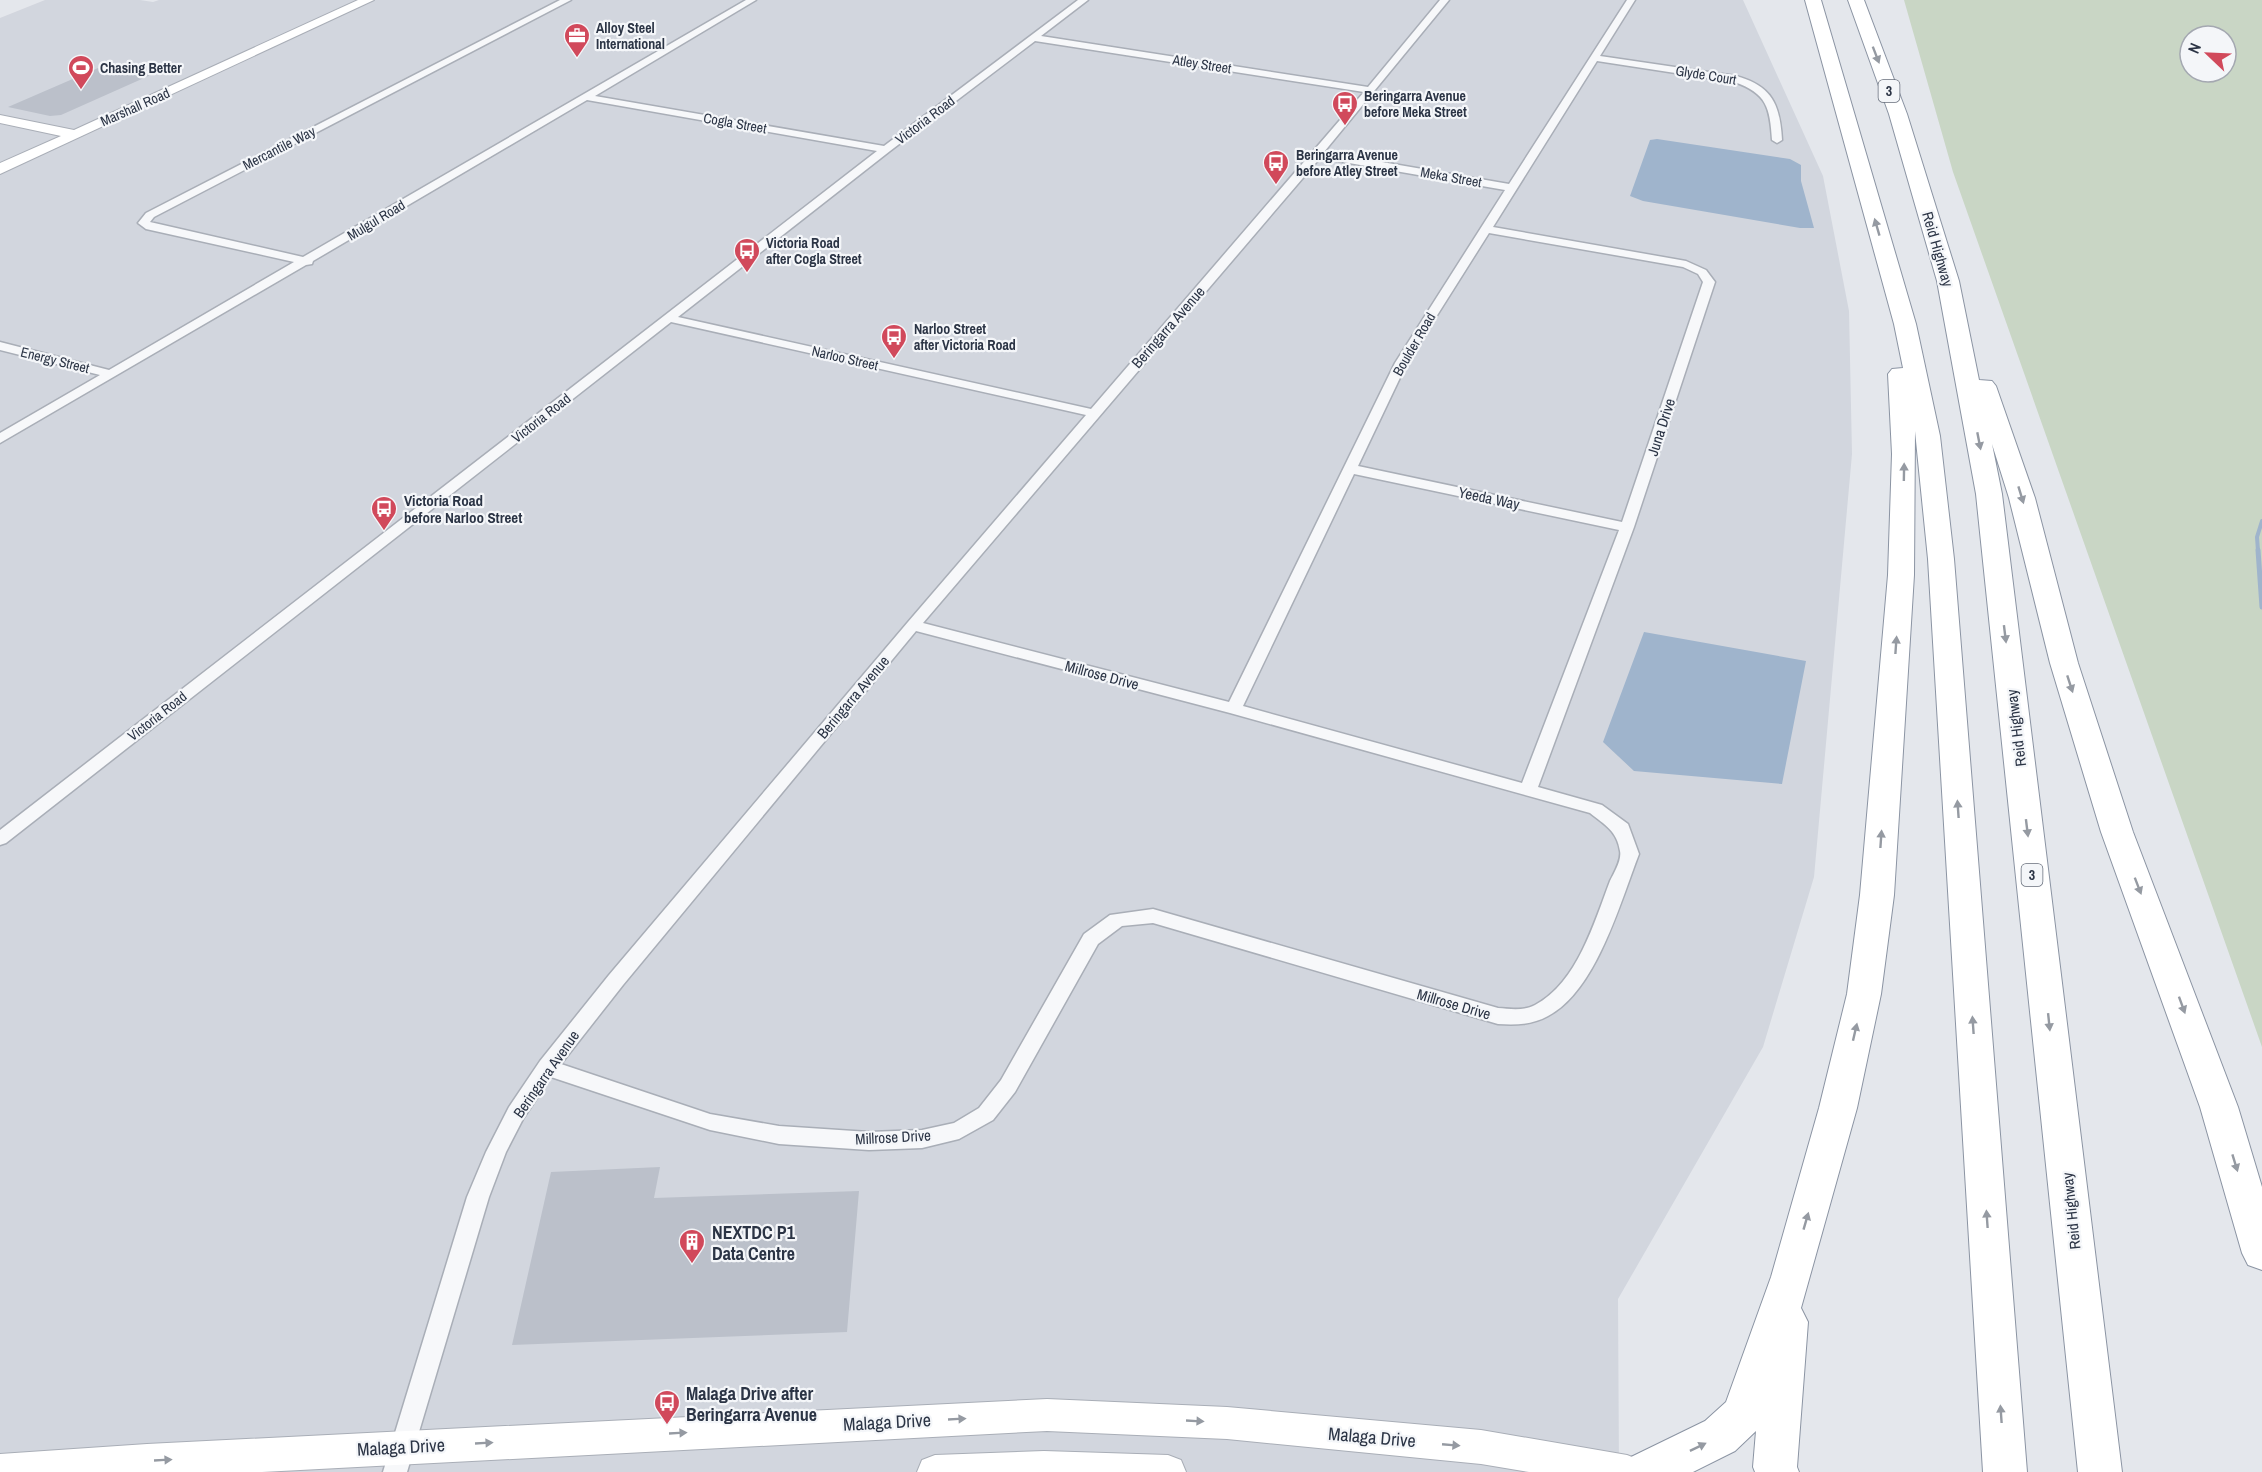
<svg xmlns="http://www.w3.org/2000/svg" width="2262" height="1472" font-family="'Archivo Narrow',sans-serif">
<rect width="100%" height="100%" fill="#e4e7ec"/>
<path fill="#d2d6de" d="M45,0H140L153,2L159,0H1743L1823,176L1849,311L1852,454L1814,877L1763,1047L1618,1299L1619,1472H0V18Z"/>
<path fill="#c9d6c5" fill-rule="evenodd" d="M1904,0H2262V1047L1953,172ZM2190,36H2226V72H2190Z"/>
<path fill="#9fb4cc" d="M1657,139L1790,159L1801,165V181L1814,228H1800L1643,201L1630,196L1650,140Z
M1644,632L1806,661L1782,784L1634,771L1603,742Z"/>
<g fill="none" stroke-linecap="round" stroke-linejoin="round">
<path stroke="#9fb4cc" stroke-width="4" d="M2258,551L2257,537L2262,521"/>
<path stroke="#9fb4cc" stroke-width="5" d="M2258,550L2262,607"/>
</g>
<path fill="#bbc0ca" d="M105,65L153,74L61,115L50,116L8,107Z
M660,1167L654,1198L859,1191L847,1332L512,1345L551,1172Z"/>
<g fill="none" stroke-linecap="round" stroke-linejoin="round">
<defs>
<path id="street" d="M560,0H571L154,217L150,222L303,257L746,0H756L595,96L884,146L1078,0H1088L1041,36L1368,87L1440,0H1449L1324,152L1509,184L1627,0H1635L1600,56L1736,76C1772,86 1780,104 1782,140L1777,143L1772,140C1770,108 1767,93 1734,82L1597,61L1493,227L1686,261L1706,270L1715,282L1634,527L1538,787L1602,805L1628,824L1639,854C1620,903 1596,991 1548,1016C1532,1025 1515,1025 1498,1024L1153,923L1122,926L1098,944L1015,1092L993,1120L959,1139L922,1148L869,1150L779,1144L710,1130L551,1077L523,1119L506,1152L489,1197L407,1472H383L467,1197L486,1152L509,1107L540,1061L609,975L908,622L1086,415L671,322L6,843L0,845V830L877,151L587,100L313,261L312,264L306,265L0,443V433L100,375L0,350V342L109,370L294,262L146,229L138,223L146,213ZM1035,41L1364,92L1091,409L678,317L890,151ZM1320,158L1505,190L1395,363L1229,702L923,623ZM1489,233L1683,267L1698,274L1703,282L1622,522L1358,466L1407,363ZM1354,474L1619,530L1522,783L1243,706ZM916,631L1230,713L1590,813C1605,825 1617,831 1620,851C1622,860 1614,873 1610,881C1594,923 1577,983 1535,1005C1524,1011 1510,1009 1498,1008L1153,909L1110,915L1084,934L1001,1080L979,1108L954,1123L922,1130L869,1132L779,1126L710,1114L561,1064L623,985Z"/>
<path id="secondary" d="M358,0H374L0,174V163L61,136L0,123V115L74,130Z
M1047,1399L1227,1407L1481,1430L1627,1455L1640,1460L1645,1472H1529L1481,1464L1227,1439L1047,1431L262,1472H0V1454L147,1444Z
M1044,1451L1168,1455L1181,1460L1186,1472H917L922,1460L935,1455Z"/>
<path id="highway" d="M1805,0H1821L1916,324L1940,436L1954,559L2027,1472H1983L1928,559L1915,431L1914,575L1894,895L1881,994L1857,1108L1801,1308L1808,1322L1797,1467L1799,1472H1755L1753,1467L1756,1431L1735,1451L1693,1472H1625L1631,1457L1705,1421L1726,1402L1771,1277L1819,1108L1847,994L1860,895L1888,575L1892,454L1888,374L1892,369L1903,368L1894,324Z
M1848,0H1864L1907,114L1959,281L1979,380L1992,381L1996,386L2035,498L2078,663L2133,832L2238,1107L2262,1187V1270L2248,1265L2242,1253L2200,1107L2101,832L2050,663L2009,498L1992,444L2002,494L2122,1472H2078L1976,494L1937,281L1889,114Z"/>
</defs>
<use href="#street" stroke="#a9aeb7" stroke-width="3"/>
<use href="#secondary" stroke="#a9aeb7" stroke-width="2"/>
<use href="#highway" stroke="#8b94a3" stroke-width="2"/>
<use href="#street" fill="#f7f8fa" fill-rule="evenodd"/>
<use href="#secondary" fill="#fff" fill-rule="evenodd"/>
<use href="#highway" fill="#fff" fill-rule="evenodd"/>
</g>
<defs><path id="oneway-solid" d="M-6-.8H1V-3.2L6.5 0L1 3.2V.8H-6Z" transform="scale(1.5)"/></defs>
<g fill="#959aa2">
<use href="#oneway-solid" transform="translate(1876 55) rotate(69)"/>
<use href="#oneway-solid" transform="translate(1877 227) rotate(-106)"/>
<use href="#oneway-solid" transform="translate(1979 441) rotate(79)"/>
<use href="#oneway-solid" transform="translate(1904 472) rotate(-89)"/>
<use href="#oneway-solid" transform="translate(2021 495) rotate(73)"/>
<use href="#oneway-solid" transform="translate(2005 634) rotate(83)"/>
<use href="#oneway-solid" transform="translate(1896 645) rotate(-86)"/>
<use href="#oneway-solid" transform="translate(2070 684) rotate(72)"/>
<use href="#oneway-solid" transform="translate(1958 809) rotate(-94)"/>
<use href="#oneway-solid" transform="translate(2027 828) rotate(83)"/>
<use href="#oneway-solid" transform="translate(1881 839) rotate(-86)"/>
<use href="#oneway-solid" transform="translate(2138 886) rotate(69)"/>
<use href="#oneway-solid" transform="translate(2182 1005) rotate(70)"/>
<use href="#oneway-solid" transform="translate(2049 1022) rotate(84)"/>
<use href="#oneway-solid" transform="translate(1973 1025) rotate(-94)"/>
<use href="#oneway-solid" transform="translate(1855 1032) rotate(-77)"/>
<use href="#oneway-solid" transform="translate(2235 1163) rotate(73)"/>
<use href="#oneway-solid" transform="translate(1987 1219) rotate(-94)"/>
<use href="#oneway-solid" transform="translate(1806 1221) rotate(-74)"/>
<use href="#oneway-solid" transform="translate(2001 1414) rotate(-94)"/>
<use href="#oneway-solid" transform="translate(957 1419) rotate(-3)"/>
<use href="#oneway-solid" transform="translate(1195 1421) rotate(3)"/>
<use href="#oneway-solid" transform="translate(678 1433) rotate(-3)"/>
<use href="#oneway-solid" transform="translate(484 1443) rotate(-3)"/>
<use href="#oneway-solid" transform="translate(1451 1445) rotate(5)"/>
<use href="#oneway-solid" transform="translate(1698 1447) rotate(-26)"/>
<use href="#oneway-solid" transform="translate(163 1460) rotate(-3)"/>
</g>
<defs>
<symbol id="office-pin" viewBox="-11 -11 22 30"><path d="M0 17L-7.5 6A9.5 9.5 0 1 1 7.5 6Z" fill="#d1495b" stroke="#f4f6f9"/><path d="M-6-3h4V-5.5h4V-3h4V5H-6ZM-1-4.5V-3h2v-1.5ZM-6 0V1H6V0Z" fill="#fff"/></symbol>
<symbol id="stadium-pin" viewBox="-11 -11 22 30"><path d="M0 17L-7.5 6A9.5 9.5 0 1 1 7.5 6Z" fill="#d1495b" stroke="#f4f6f9"/><path d="M0-5a6.5 5 0 1 0 0 10a6.5 5 0 1 0 0-10ZM-3.5-1.8h7v3.6h-7Z" fill="#fff"/></symbol>
<symbol id="bus-pin" viewBox="-11 -11 22 30"><path d="M0 17L-7.5 6A9.5 9.5 0 1 1 7.5 6Z" fill="#d1495b" stroke="#f4f6f9"/><path d="M-5-6H5V4H4V6H2V4H-2V6H-4V4H-5ZM-3.5-4V0h7V-4ZM-3.5 1.2v1.5H-2V1.2ZM2 1.2v1.5H3.5V1.2Z" fill="#fff"/></symbol>
<symbol id="building-pin" viewBox="-11 -11 22 30"><path d="M0 17L-7.5 6A9.5 9.5 0 1 1 7.5 6Z" fill="#d1495b" stroke="#f4f6f9"/><path d="M-4-6H4V6H1V3H-1V6H-4ZM-2.5-4.3h1.7v1.8h-1.7ZM.8-4.3h1.7v1.8H.8ZM-2.5-1h1.7V.8h-1.7ZM.8-1h1.7V.8H.8Z" fill="#fff"/></symbol>
</defs>
<g fill-rule="evenodd">
<use href="#office-pin" x="562" y="21" width="30" height="40"/>
<use href="#stadium-pin" x="66" y="53" width="30" height="40"/>
<use href="#bus-pin" x="1330" y="89" width="30" height="40"/>
<use href="#bus-pin" x="1261" y="148" width="30" height="40"/>
<use href="#bus-pin" x="732" y="236" width="30" height="40"/>
<use href="#bus-pin" x="879" y="322" width="30" height="40"/>
<use href="#bus-pin" x="369" y="494" width="30" height="40"/>
<use href="#building-pin" x="677" y="1227" width="30" height="40"/>
<use href="#bus-pin" x="652" y="1388" width="30" height="40"/>
</g>
<g text-anchor="middle" dominant-baseline="central" stroke-width="4.5" stroke-linejoin="round" paint-order="stroke">
<g font-size="14" font-weight="bold" fill="#2b3445" stroke="#f4f6f9" text-anchor="start">
<text x="596" y="28">Alloy Steel<tspan x="596" dy="16">International</tspan></text>
<text x="100" y="68">Chasing Better</text>
<text x="1364" y="96">Beringarra Avenue<tspan x="1364" dy="16">before Meka Street</tspan></text>
<text x="1296" y="155">Beringarra Avenue<tspan x="1296" dy="16">before Atley Street</tspan></text>
<text x="766" y="243">Victoria Road<tspan x="766" dy="16">after Cogla Street</tspan></text>
<text x="914" y="329">Narloo Street<tspan x="914" dy="16">after Victoria Road</tspan></text>
</g>
<g font-size="14" fill="#2b3445" stroke="#f4f6f9">
<text transform="translate(1202 64) rotate(9)">Atley Street</text>
<text transform="translate(1706 75) rotate(9)">Glyde Court</text>
<text transform="translate(135 107) rotate(-24)">Marshall Road</text>
<text transform="translate(925 120) rotate(-37)">Victoria Road</text>
<text transform="translate(735 123) rotate(10)">Cogla Street</text>
<text transform="translate(279 148) rotate(-27)">Mercantile Way</text>
<text transform="translate(1451 177) rotate(10)">Meka Street</text>
<text transform="translate(376 220) rotate(-31)">Mulgul Road</text>
<text transform="translate(1414 344) rotate(-60)">Boulder Road</text>
<text transform="translate(845 358) rotate(13)">Narloo Street</text>
<text transform="translate(55 360) rotate(14)">Energy Street</text>
<text transform="translate(541 418) rotate(-38)">Victoria Road</text>
<text transform="translate(157 716) rotate(-38)">Victoria Road</text>
</g>
<g fill="#f4f6f9" stroke="#676e7b" stroke-width="1.5">
<rect x="1878.5" y="80" width="21" height="22" rx="4.5"/>
<rect x="2021.5" y="864" width="21" height="22" rx="4.5"/>
</g>
<g font-size="14" font-weight="bold" fill="#2b3445">
<text x="1889" y="91">3</text>
<text x="2032" y="875">3</text>
</g>
<g font-size="15" fill="#2b3445" stroke="#f4f6f9">
<text transform="translate(1938 249) rotate(74)">Reid Highway</text>
<text transform="translate(1168 327) rotate(-49)">Beringarra Avenue</text>
<text transform="translate(1661 427) rotate(-72)">Juna Drive</text>
<text transform="translate(1489 498) rotate(12)">Yeeda Way</text>
<text transform="translate(1102 675) rotate(15)">Millrose Drive</text>
<text transform="translate(853 697) rotate(-50)">Beringarra Avenue</text>
<text transform="translate(2016 728) rotate(-97)">Reid Highway</text>
<text transform="translate(1454 1004) rotate(16)">Millrose Drive</text>
<text transform="translate(546 1074) rotate(-55)">Beringarra Avenue</text>
<text transform="translate(893 1137) rotate(-3)">Millrose Drive</text>
<text transform="translate(2071 1211) rotate(-96)">Reid Highway</text>
</g>
<g font-size="15" font-weight="bold" fill="#2b3445" stroke="#f4f6f9" text-anchor="start">
<text x="404" y="500">Victoria Road<tspan x="404" dy="17">before Narloo Street</tspan></text>
</g>
<g font-size="18" font-weight="bold" fill="#2b3445" stroke="#f4f6f9" text-anchor="start">
<text x="712" y="1232">NEXTDC P1<tspan x="712" dy="21">Data Centre</tspan></text>
<text x="686" y="1393">Malaga Drive after<tspan x="686" dy="21">Beringarra Avenue</tspan></text>
</g>
<g font-size="18" fill="#2b3445" stroke="#f4f6f9">
<text transform="translate(887 1422) rotate(-3)">Malaga Drive</text>
<text transform="translate(1372 1437) rotate(5)">Malaga Drive</text>
<text transform="translate(401 1447) rotate(-3)">Malaga Drive</text>
</g>
</g>
<g transform="translate(2208 54) rotate(293)"><circle r="28" fill="#f4f6f9" stroke="#a4a8b1" stroke-width="1.5"/>
<path d="M0-4.5L10 22L0 15L-10 22Z" fill="#d1495b"/>
<text y="-9" font-size="16" font-weight="bold" text-anchor="middle" fill="#2b3445">N</text>
</g>
</svg>
